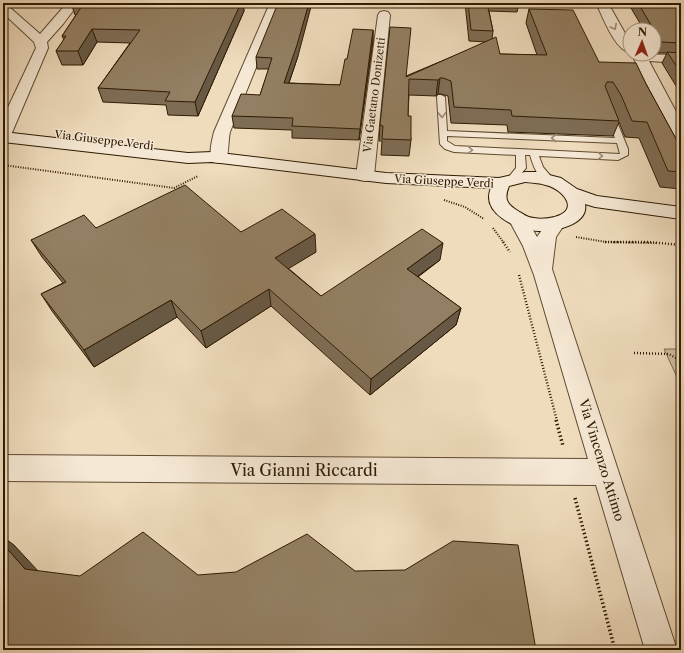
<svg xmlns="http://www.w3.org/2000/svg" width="684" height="653" font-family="'Libre Caslon Text',serif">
<rect width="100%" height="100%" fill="#efdcbd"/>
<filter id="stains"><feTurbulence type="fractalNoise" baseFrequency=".005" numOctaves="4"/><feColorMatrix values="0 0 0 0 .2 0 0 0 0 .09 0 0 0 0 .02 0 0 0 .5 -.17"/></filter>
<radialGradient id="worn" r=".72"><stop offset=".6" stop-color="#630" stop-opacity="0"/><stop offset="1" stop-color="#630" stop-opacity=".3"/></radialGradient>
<path fill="#cebb9d" stroke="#7e6a4f" d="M664,349H681V386Z"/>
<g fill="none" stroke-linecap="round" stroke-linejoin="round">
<defs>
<path id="lane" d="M438,95H441L445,97L447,131L615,138L606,114L607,112H613L628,149V155L618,160L539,156L543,167L554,180L549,183C538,180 533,165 530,155H525L526,168L515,181H509L507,179L516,168V155L454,152L445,149L440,144L437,97ZM447,136L617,143L620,154L455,146L447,141Z"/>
<path id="street" d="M67,3H79L63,24L47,42L48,48L11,135L9,138L3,140V118L36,48L34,42L3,13V4L7,5L40,34Z
M270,3H282L230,132C228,140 229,156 225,162L219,163L213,162C208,153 212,141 214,132Z
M596,3H608L630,42V53C614,49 603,17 596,3Z
M384,11L388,12L390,15L374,176L371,180L365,181L359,180L356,176L378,15L380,12Z
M630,54L681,55V63L649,61L681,121V141L675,139L673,136L634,59Z
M518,214L525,216L537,237L548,221L555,219L562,221L564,225L556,237L552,269L677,650H645L596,485L3,481V455L588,459L534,275L523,246L509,220L511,216Z"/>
<path id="secondary" d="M3,132L188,153L212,152L386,173L499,178L525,172H537L561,178L577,189L597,196L681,207V219L595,207L585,204C589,225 553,232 538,231C517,230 480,213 491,188L386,183L212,162L188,163L3,142ZM525,182C538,183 552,184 562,194C581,214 549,221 534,218C528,218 523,214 518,211C506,204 504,198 509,186Z"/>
</defs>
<use href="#lane" stroke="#5f4a30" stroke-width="2"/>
<use href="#street" stroke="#5f4a30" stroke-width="2"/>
<use href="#secondary" stroke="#2f1a01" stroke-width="2"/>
<path stroke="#2f1a01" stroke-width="2" stroke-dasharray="1 1.5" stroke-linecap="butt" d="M3,165L174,188L198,176
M444,200L465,207L484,219
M493,228L504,243
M576,237L606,242L658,243"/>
<path stroke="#2f1a01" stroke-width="2.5" stroke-dasharray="1 2" stroke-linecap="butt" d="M503,242L510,252
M605,242H648L681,245
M519,275L557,421
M634,353L669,354L681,361"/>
<path stroke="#2f1a01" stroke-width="3.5" stroke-dasharray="1.5 2.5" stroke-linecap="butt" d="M556,420L563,446
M575,498L615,650"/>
<use href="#lane" fill="#f5e8d4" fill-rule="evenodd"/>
<use href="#street" fill="#f5e8d4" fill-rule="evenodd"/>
<use href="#secondary" fill="#f5e8d4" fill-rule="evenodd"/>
</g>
<path fill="#7e6d55" stroke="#2f1a01" d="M38,3H65L62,6H39Z
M71,3H243L244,11L198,116L168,115L166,105L103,102L98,88L130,43L97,42L83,65H62L56,51L64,40L62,36L76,15H75Z
M465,3H519L517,12L489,11L493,31L492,39L500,54L537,55L526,23L529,9L599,62L646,84L681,148V189L660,187L639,138L625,137L619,122L613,136L508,132L507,125L451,123L448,96L441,94H438L436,96L409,95L408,116L411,140L409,156L381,155L382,141H379L380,125L406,76L487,42L469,41Z
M628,3H681V94L662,63L667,53H656L654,49V30H644Z
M373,30V41L359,140L292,138V130L234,128L232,116L260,95L269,69H257L256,57L298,56L289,83L340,85L347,59Z
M96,228L241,232L316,252L288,268L321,296L440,260L418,277L461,308L456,325L370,395L271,306L206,348L177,317L94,367L52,311L41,294L63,283L42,257L31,240Z"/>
<path fill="#675945" stroke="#2f1a01" d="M61,3H65L62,6Z
M236,3H243L244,11L198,116L195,102Z
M309,3H312L298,56L285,94L284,83Z
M92,29L97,42L83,65L78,51Z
M373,30V41L359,140L360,129Z
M440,78L438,94L436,96L438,80Z
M315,234L316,252L278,275L275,258Z
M443,243L440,260L404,286L407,269Z
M269,289L271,306L206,348L201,331Z
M171,300L177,317L94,367L84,350Z
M461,308L456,325L370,395L371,379Z
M3,537L14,545L51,585L25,569L3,544Z"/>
<path fill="#937f63" stroke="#2f1a01" d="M84,3H241L195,102L165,101L170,92L98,88L140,30L92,29L78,51H56L66,36H62Z
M278,3H309L297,45L284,83L340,85L345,59H347L353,29L373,30L360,129L292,126L293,118L232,116L241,94L260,95L272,58L256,57Z
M468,3H487L493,31L471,30Z
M638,3H681V43L661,42Z
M529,9L573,10L599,62L636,63L646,84L681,148V172L668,171L647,122L632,121L621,95L613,82H607L605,86L619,121L512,116L511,110L454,107L451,81L443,78H440L438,80L409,79L408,116H411V140L382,139L383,126L380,125L390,27L411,28L406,77L496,37L500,54L547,55Z
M667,52L681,53V73Z
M185,185L241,232L282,209L315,234L275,258L321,296L422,229L443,243L407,269L461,308L371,379L269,289L201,331L171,300L84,350L41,294L66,282L31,240L84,215L96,228Z
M143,532L198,575L236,572L307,534L355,571L405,570L453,541L518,545L536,650H3V544L25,569L80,576Z"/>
<defs><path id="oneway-chevron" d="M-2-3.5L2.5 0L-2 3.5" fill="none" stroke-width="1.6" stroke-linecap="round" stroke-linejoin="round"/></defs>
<g stroke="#9c8b75">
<use href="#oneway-chevron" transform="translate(614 27) rotate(62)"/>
<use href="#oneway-chevron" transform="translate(442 115) rotate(88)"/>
<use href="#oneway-chevron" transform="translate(554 138) rotate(-177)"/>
<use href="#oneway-chevron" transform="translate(470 150) rotate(3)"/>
<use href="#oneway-chevron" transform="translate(600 156) rotate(3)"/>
</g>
<g text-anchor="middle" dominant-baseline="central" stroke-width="3" stroke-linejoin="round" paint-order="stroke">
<g font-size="11" fill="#2f1a01" stroke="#f5e8d4">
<text transform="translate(374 95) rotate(-83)">Via Gaetano Donizetti</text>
<text transform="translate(104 140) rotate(7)">Via Giuseppe Verdi</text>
<text transform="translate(444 181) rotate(3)">Via Giuseppe Verdi</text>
</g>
<g font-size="13" fill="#2f1a01" stroke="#f5e8d4">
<text transform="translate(602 460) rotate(73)">Via Vincenzo Attimo</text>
</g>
<g font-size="16" fill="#2f1a01" stroke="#f5e8d4">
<text x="304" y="470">Via Gianni Riccardi</text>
</g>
</g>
<rect width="684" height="653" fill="none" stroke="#efdcbd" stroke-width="16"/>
<rect x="4" y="4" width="676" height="645" fill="none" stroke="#2f1a01" stroke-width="2"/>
<rect x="8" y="8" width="668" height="637" fill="none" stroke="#2f1a01"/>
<g transform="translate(642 42) rotate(2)"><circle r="19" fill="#f5e8d4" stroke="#a69680"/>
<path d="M0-3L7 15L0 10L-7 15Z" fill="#8f2418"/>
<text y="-6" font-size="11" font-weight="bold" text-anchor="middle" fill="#2f1a01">N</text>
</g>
<rect width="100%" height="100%" filter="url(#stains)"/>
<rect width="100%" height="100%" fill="url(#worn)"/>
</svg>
